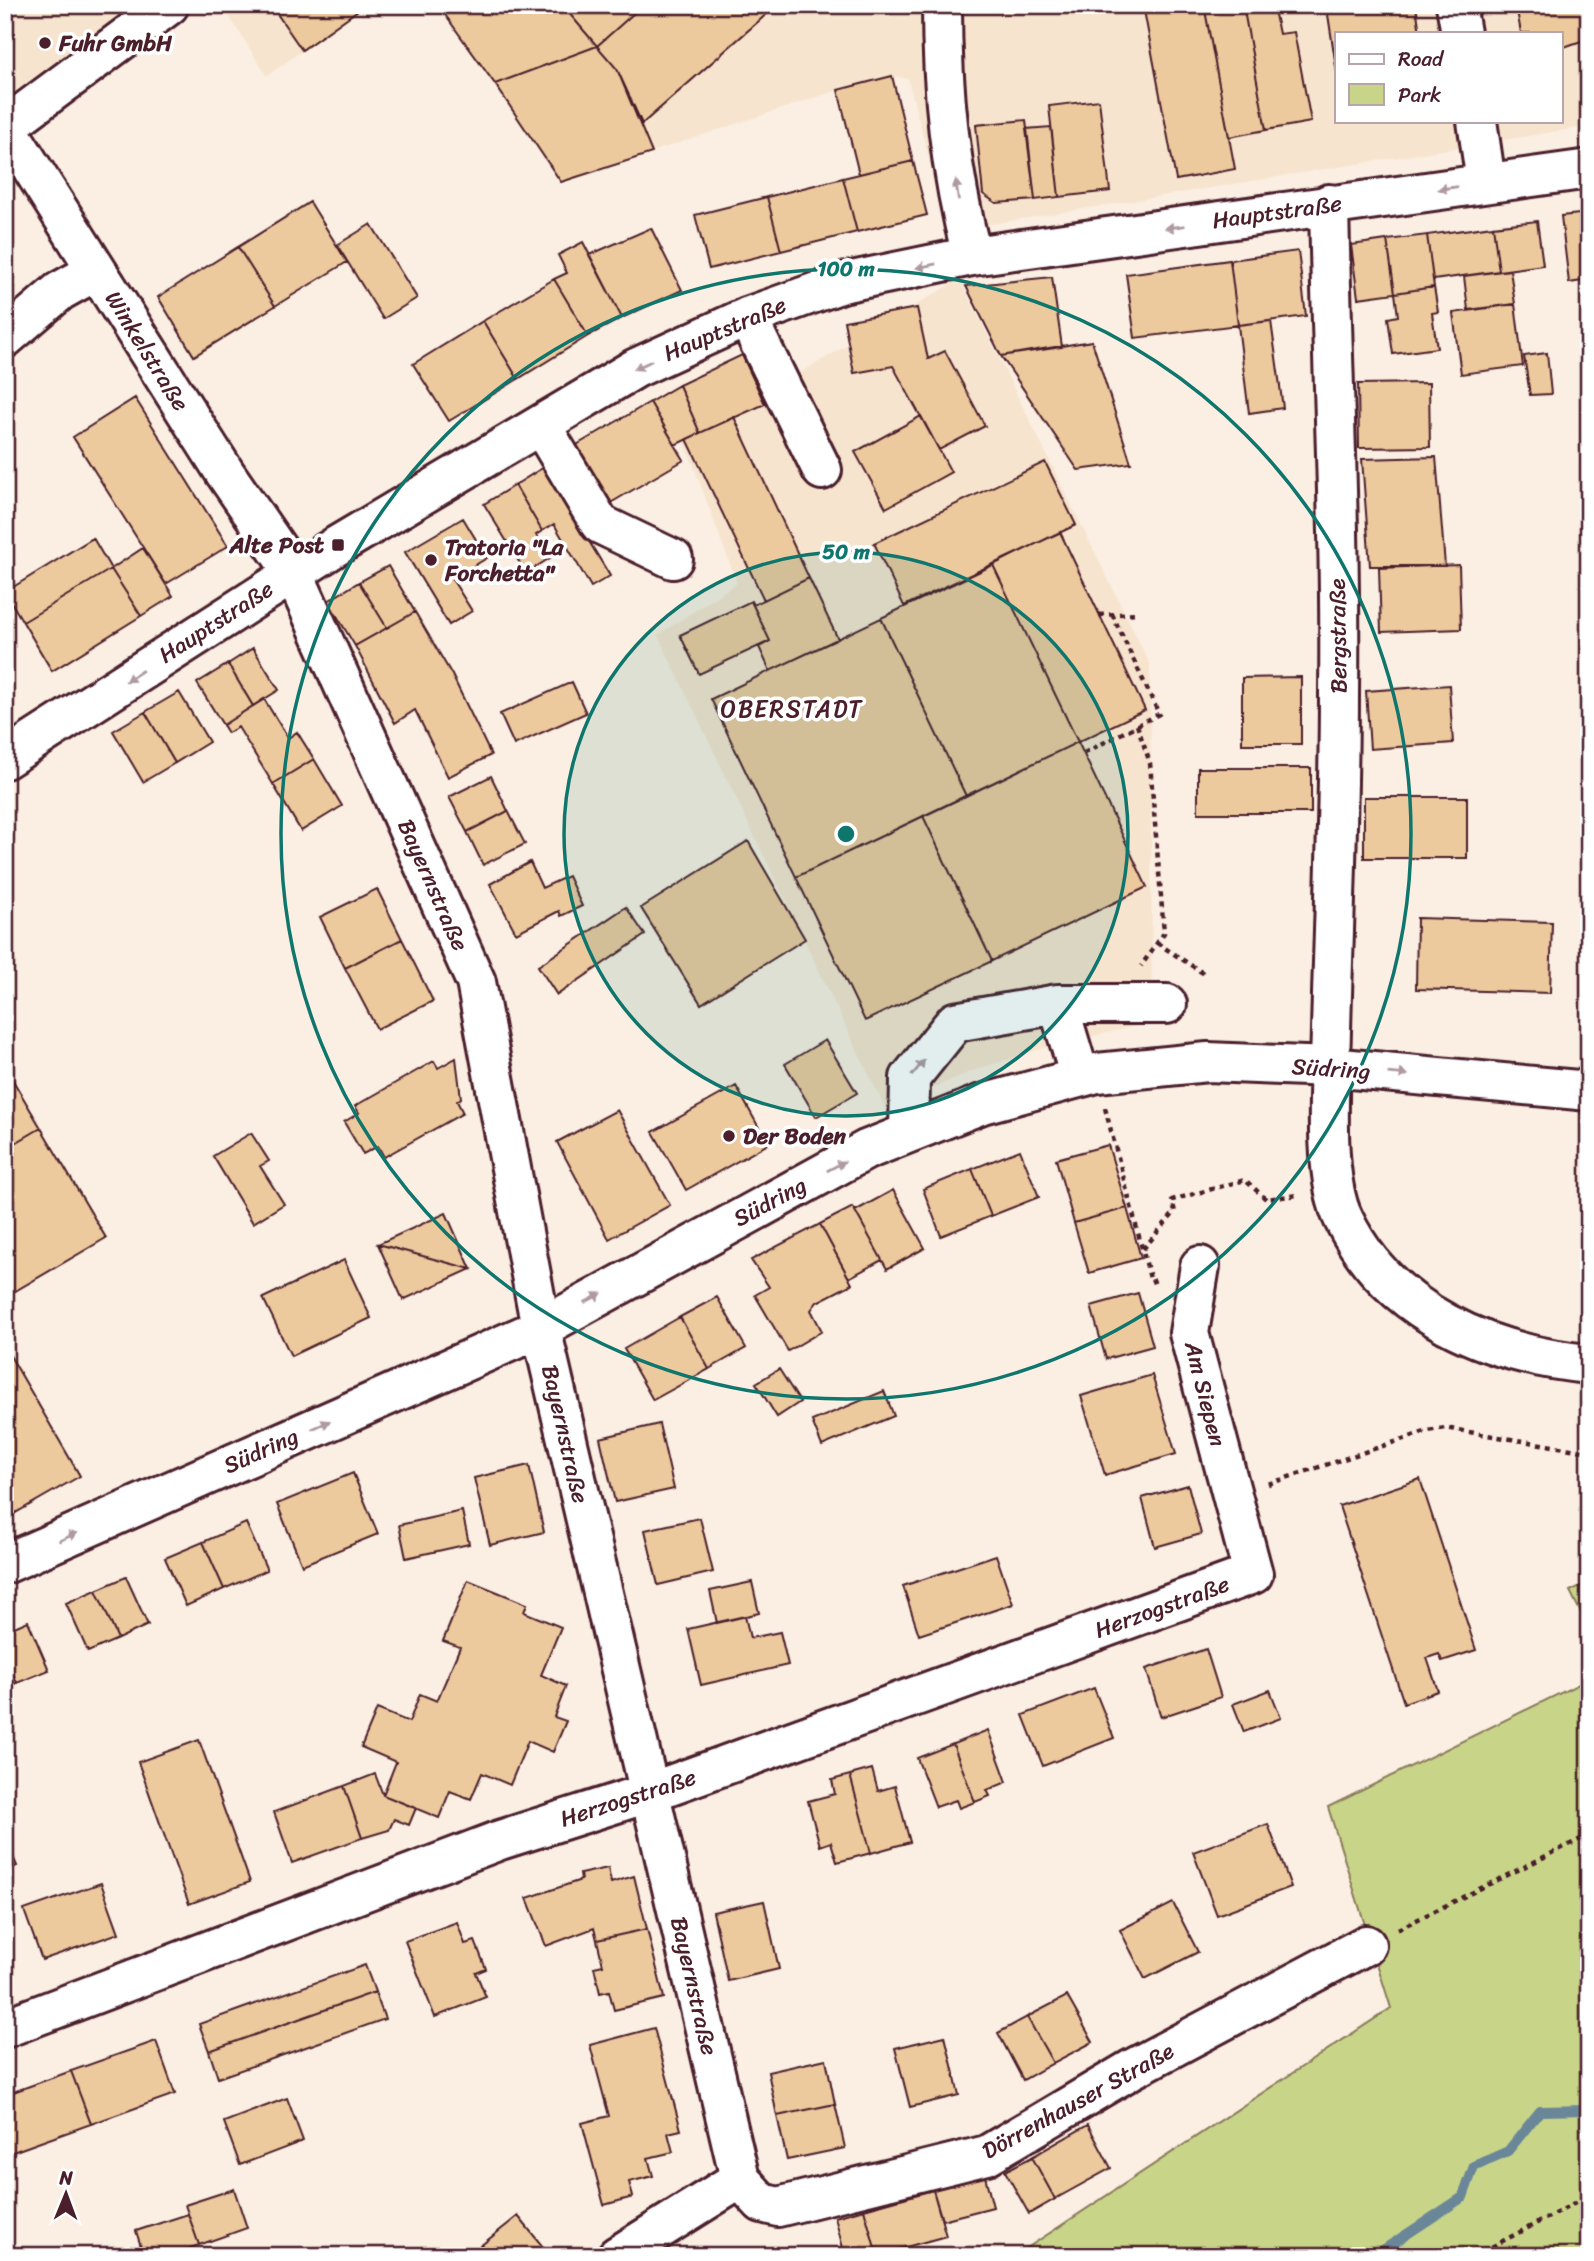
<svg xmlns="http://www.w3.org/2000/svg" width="1594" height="2261" font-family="Sriracha,sans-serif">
<rect width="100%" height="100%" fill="#faefe2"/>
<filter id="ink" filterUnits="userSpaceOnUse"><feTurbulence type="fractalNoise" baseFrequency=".0143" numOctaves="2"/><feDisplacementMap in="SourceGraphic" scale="14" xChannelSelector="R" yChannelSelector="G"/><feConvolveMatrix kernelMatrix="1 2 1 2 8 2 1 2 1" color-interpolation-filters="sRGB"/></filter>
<g filter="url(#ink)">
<path fill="#f6e4ce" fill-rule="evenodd" d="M5,5H142L16,90L9,82L5,83Z
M222,5H365L267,76Z
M438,5H1589V126L948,231L908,79L892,76L838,90L561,182ZM1337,33H1561V121H1337Z
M960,279L1150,664L1152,1023L1057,1044L977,1069L885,1108L658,635L737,583L681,432L759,397Z"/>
<path fill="#c8d589" stroke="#897a5a" stroke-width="2" d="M1589,1582V1629L1570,1591Z
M1589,1679V2256H1015L1391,2008L1328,1807Z"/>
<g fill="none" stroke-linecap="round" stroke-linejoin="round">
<path stroke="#6b8699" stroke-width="10" d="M1374,2256L1463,2197L1474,2166L1508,2151L1540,2111L1589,2110"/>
</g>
<path fill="#edc99e" stroke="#4a1f2b" stroke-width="2" d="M271,5H365L302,50Z
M438,5H562L597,46L495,84Z
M562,5H643L597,46Z
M643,5H777L642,124L617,69L597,46Z
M1143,5H1204L1235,169L1176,180Z
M1204,5H1243L1266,130L1229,137Z
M1243,5H1273L1279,34L1294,32L1311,122L1266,130Z
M1347,5H1396L1397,9L1416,6L1420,33H1337V73L1327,8Z
M1516,5H1589V43L1587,39L1561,48V33H1521Z
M597,46L617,69L652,153L561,182L495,84Z
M892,76L913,161L859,174L838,90Z
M1099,100L1110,191L1059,197L1049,106Z
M1026,120L1035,200L996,203L983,194L976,125Z
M1051,127L1059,197L1035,200L1026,129Z
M913,161L927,215L857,232L843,178Z
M843,178L857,232L781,251L767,197Z
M767,197L781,251L709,269L695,215Z
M310,202L347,262L275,306L238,247Z
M1589,213V280L1569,283L1561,216Z
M1537,221L1543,265L1499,271L1493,226Z
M371,224L417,298L383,319L337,245Z
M1493,226L1499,271L1433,280L1427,235Z
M651,228L682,290L622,318L589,255Z
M1427,235L1434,287L1395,293L1387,240Z
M1387,240L1395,293L1358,298L1351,245Z
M583,242L622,318L588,336L554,279L567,273L558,255Z
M238,247L275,306L194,356L158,297Z
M1298,251L1306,316L1238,325L1230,260Z
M1230,260L1238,325L1135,338L1126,274Z
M1510,270L1515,304L1468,310L1464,276Z
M1052,277L1062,347L1001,356L966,286Z
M554,279L588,336L518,379L483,321Z
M1434,287L1438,312L1432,313L1437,348L1393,354L1388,318L1398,316L1395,293Z
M1515,304L1523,366L1461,374L1453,313Z
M917,308L928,359L945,351L985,426L939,450L893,366L854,373L844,321Z
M483,321L518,379L449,421L413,364Z
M1271,321L1283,408L1249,413L1238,325Z
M1092,341L1131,463L1078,470L1001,356Z
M1547,353L1551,394L1530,395L1524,356Z
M742,355L765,404L700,433L679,385Z
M1429,383L1430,447L1359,448L1358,384Z
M679,385L700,433L675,445L650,402Z
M135,398L228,546L166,584L73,437Z
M650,402L684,460L602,508L568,450Z
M921,416L951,472L886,508L855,452Z
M734,417L809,578L764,600L687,439Z
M1436,457L1445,566H1370L1362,459Z
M1045,462L1076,525L904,606L874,543Z
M544,467L610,576L591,587L554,524L542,531L515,485Z
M515,485L542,531L536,535L550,558L526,573L484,504Z
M463,518L487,558L452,579L472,611L449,625L405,552Z
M1060,532L1145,710L1078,742L993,565Z
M93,538L111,569L23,622L5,592Z
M143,548L173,596L141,616L111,569Z
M993,565L1078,742L966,796L881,618Z
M1459,565L1461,629L1381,632L1379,568Z
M388,566L415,612L387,628L359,582Z
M111,569L141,616L52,671L23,622Z
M809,578L838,639L770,671L759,647L770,641L753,605Z
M359,582L387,628L355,646L328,601Z
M751,601L770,641L699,674L680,635Z
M415,612L452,675L491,755L448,777L415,710L395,723L355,646Z
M881,618L966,796L796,877L711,699Z
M253,648L279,690L253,706L228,664Z
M228,664L253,706L223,725L197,683Z
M1301,677V744H1242V678Z
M572,682L586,713L514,745L500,714Z
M1449,685L1453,743L1370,749L1366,691Z
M179,692L209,742L175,763L145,712Z
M264,699L288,738L297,732L314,759L273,784L238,727L228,733L223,725Z
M145,712L175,763L143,782L113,731Z
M1078,742L1147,887L992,961L923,816Z
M314,759L342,806L301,831L273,784Z
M1198,768H1311V813H1198Z
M491,776L508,811L467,832L449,797Z
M1364,797H1467V858H1364Z
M508,811L525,844L483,865L467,832Z
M923,816L992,961L865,1021L796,877Z
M748,841L805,939L701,1004L641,908Z
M530,862L542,888L568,876L582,906L561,916L559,911L516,933L490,884Z
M377,889L402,939L345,968L320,917Z
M626,907L645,935L557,995L538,966Z
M1417,918L1552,922L1550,993L1416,989Z
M402,939L433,1001L377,1029L345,968Z
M825,1040L857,1093L816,1117L785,1064Z
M456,1058L461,1098L457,1101L463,1113L384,1157L378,1146L363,1154L344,1122L359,1113L355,1106L434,1061L438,1068Z
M5,1067L41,1128L5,1149Z
M736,1086L768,1144L686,1190L653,1132Z
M617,1110L670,1205L609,1239L557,1142Z
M41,1128L106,1238L5,1297V1149Z
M251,1133L269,1161L260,1166L284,1204L253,1223L213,1156Z
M1108,1145L1127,1208L1074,1223L1056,1159Z
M1020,1150L1039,1197L991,1216L972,1169Z
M972,1169L991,1216L941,1236L923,1189Z
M893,1190L925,1248L887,1269L855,1211Z
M853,1207L882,1260L849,1278L820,1224Z
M1127,1208L1141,1258L1089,1273L1074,1223Z
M446,1213L471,1269L378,1244Z
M820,1224L852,1284L817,1302L811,1310L822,1331L788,1351L755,1295L769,1287L751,1260Z
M378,1244L471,1269L403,1300Z
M344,1260L371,1318L291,1356L263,1298Z
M1138,1293L1153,1346L1106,1359L1091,1306Z
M717,1297L746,1348L709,1369L680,1317Z
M680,1317L709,1369L653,1400L624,1349Z
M5,1347L80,1476L5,1519Z
M779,1369L800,1402L777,1417L756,1383Z
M1152,1375L1176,1454L1105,1475L1081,1396Z
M884,1391L894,1416L822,1446L812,1421Z
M659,1424L674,1489L615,1502L600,1438Z
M529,1465L544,1532L490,1545L474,1478Z
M353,1473L378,1534L302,1565L277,1504Z
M1420,1479L1476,1650L1442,1661L1439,1654L1427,1658L1438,1691L1404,1703L1339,1506Z
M1188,1485L1201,1534L1155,1547L1142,1498Z
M462,1511L469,1544L406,1558L399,1525Z
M700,1518L713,1572L658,1585L645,1530Z
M246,1523L267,1570L224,1589L203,1542Z
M203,1542L224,1589L186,1606L165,1558Z
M996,1555L1013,1604L919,1635L903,1586Z
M126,1577L148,1625L118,1639L96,1590Z
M468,1580L527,1604L524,1612L561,1627L541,1675L566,1686L554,1717L566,1721L553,1752L528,1741L510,1785L482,1773L471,1799L450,1791L439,1818L383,1795L396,1762L361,1747L377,1709L409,1722L420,1694L437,1701L460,1647L443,1641Z
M752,1582L759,1613L717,1623L710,1591Z
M96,1590L118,1639L88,1652L66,1603Z
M745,1616L750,1638L780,1632L788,1665L701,1685L688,1629Z
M28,1621L49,1670L17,1683L5,1655V1631Z
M1206,1649L1221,1697L1161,1717L1146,1669Z
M5,1655L17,1683L5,1689Z
M1094,1688L1114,1738L1043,1766L1023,1715Z
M1270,1690L1281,1718L1244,1732L1233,1704Z
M988,1730L1007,1782L987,1790L990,1796L975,1802L953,1744Z
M199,1740L250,1882L189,1904L138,1762Z
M953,1744L975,1802L959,1808L956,1800L936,1807L917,1758Z
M872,1769L878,1791L895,1786L910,1842L871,1853L850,1775Z
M375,1774L383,1795L416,1808L409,1825L394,1819L389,1830L362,1838L344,1786Z
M850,1775L871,1853L837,1862L831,1842L820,1846L808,1801L835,1794L832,1780Z
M344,1786L362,1838L292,1863L274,1812Z
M1268,1824L1291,1887L1217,1915L1193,1852Z
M5,1838L17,1866L5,1871Z
M608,1868L611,1883L634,1876L647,1929L597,1940L594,1928L546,1946L527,1898L581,1880L580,1874Z
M101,1883L119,1933L42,1960L24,1910Z
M764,1901L779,1969L728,1981L713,1912Z
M1173,1903L1198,1952L1145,1979L1120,1930Z
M457,1922L465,1944L475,1941L486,1969L476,1973L486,1997L435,2017L405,1941Z
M647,1929L664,1998L614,2010L609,1991L600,1993L594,1967L603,1965L597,1940Z
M365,1965L375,1992L209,2051L199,2024Z
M375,1992L385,2019L218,2078L209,2051Z
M1067,1996L1093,2042L1053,2063L1027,2017Z
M1027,2017L1053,2063L1023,2080L998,2033Z
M654,2028L681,2130L668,2133L673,2152L648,2158L653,2176L629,2182L633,2197L604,2205L582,2123L609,2116L590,2045Z
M945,2036L959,2095L910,2107L895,2048Z
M156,2041L175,2094L91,2124L71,2071Z
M826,2059L835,2104L777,2116L768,2072Z
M71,2071L91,2124L7,2154L5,2095Z
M287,2098L303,2141L240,2165L224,2122Z
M835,2104L845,2148L787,2160L777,2116Z
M1088,2125L1111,2168L1055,2199L1032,2157Z
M1032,2157L1055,2199L1029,2214L1005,2171Z
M985,2176L993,2207L942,2220L933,2190Z
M234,2189L247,2228L199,2245L185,2205Z
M933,2190L946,2236L877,2255L864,2209Z
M864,2209L877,2255L845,2256L835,2217Z
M188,2214L199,2245L168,2256H144L136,2231Z
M518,2216L548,2253L544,2256H486L479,2247Z"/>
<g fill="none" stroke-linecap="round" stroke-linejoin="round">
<defs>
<path id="minor" d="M942,5C942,94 950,170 972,256
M1456,5L1461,33
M1477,121L1486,182
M5,127L169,5
M6,127L225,473L293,572L476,982L541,1328L740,2179L617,2256
M1329,204C1332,367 1341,530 1339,693C1339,806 1334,918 1331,1030C1330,1079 1322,1177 1344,1220C1389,1313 1490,1355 1589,1364
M747,317L822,470
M5,338L60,291L96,271
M542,427L600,524L673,559
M5,759L338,545L636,368L747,317L842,283L972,256L1589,169
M1058,1004H1167
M909,1133L910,1078L955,1022L1058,1004L1080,1077
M5,1564L541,1328L866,1150L982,1104L1097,1073L1208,1062L1330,1067L1589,1091
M5,2028L500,1840L648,1793L1253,1574L1189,1333L1200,1266
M740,2179L762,2203L778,2207L987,2155L1132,2069L1366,1945"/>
</defs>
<use href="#minor" stroke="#4a1f2b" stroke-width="44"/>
<path stroke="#4a1f2b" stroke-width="4.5" stroke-dasharray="5 5" stroke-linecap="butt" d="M1099,615L1138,613
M1137,725L1150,763L1164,933L1141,966
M1084,753L1159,714L1112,614
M1157,943L1203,973
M1105,1108L1151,1282L1159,1279
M1143,1249L1175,1212L1172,1200L1245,1180L1266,1199L1298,1195
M1268,1484L1428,1431L1445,1428L1589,1452
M1398,1929L1589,1835
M1474,2256L1589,2196"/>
<use href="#minor" stroke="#fff" stroke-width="38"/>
</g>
<defs><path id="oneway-solid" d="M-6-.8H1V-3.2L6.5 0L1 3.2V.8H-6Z" transform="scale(1.75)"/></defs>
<g fill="#ae9aa0">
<use href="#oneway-solid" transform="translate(1448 188) rotate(172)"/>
<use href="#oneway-solid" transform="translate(957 190) rotate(-98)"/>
<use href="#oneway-solid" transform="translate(1175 227) rotate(172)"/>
<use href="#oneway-solid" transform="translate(926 266) rotate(168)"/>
<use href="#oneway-solid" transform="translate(643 365) rotate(154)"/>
<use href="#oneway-solid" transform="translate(134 676) rotate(147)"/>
<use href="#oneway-solid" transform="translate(918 1068) rotate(-51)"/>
<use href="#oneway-solid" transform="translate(1398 1074) rotate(5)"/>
<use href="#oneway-solid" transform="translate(836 1166) rotate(-28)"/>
<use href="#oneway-solid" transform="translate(593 1298) rotate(-29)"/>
<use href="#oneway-solid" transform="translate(321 1425) rotate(-24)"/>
<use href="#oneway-solid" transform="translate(68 1537) rotate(-24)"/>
</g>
</g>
<circle cx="846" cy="834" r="282" fill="#0f766e" fill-opacity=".12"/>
<g fill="none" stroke="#0f766e" stroke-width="3.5">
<circle cx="846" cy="834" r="282"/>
<circle cx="846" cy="834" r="565"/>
</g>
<g fill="#4a1f2b" stroke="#fff" stroke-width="2.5">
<circle cx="45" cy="43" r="7"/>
<rect x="331" y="538" width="14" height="14" rx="3.5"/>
<circle cx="431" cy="560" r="7"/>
<circle cx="729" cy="1136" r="7"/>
</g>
<g text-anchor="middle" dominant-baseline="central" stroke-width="7" stroke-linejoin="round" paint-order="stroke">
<g font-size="23" font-weight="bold" fill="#4a1f2b" stroke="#fff" text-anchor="start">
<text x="59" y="43">Fuhr GmbH</text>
<text x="324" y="545" text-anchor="end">Alte Post</text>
<text x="445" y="547">Tratoria "La<tspan x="445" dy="26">Forchetta"</tspan></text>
<text x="743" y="1136">Der Boden</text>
</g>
<g font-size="23" fill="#4a1f2b" stroke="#fff">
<text transform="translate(1277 212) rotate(-8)">Hauptstraße</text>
<text transform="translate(725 329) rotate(-23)">Hauptstraße</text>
<text transform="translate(147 351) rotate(58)">Winkelstraße</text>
<text transform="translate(216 622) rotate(-33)">Hauptstraße</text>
<text transform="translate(1338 636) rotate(-91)">Bergstraße</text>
<text transform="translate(433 885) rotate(66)">Bayernstraße</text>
<text transform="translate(1331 1069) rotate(4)">Südring</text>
<text transform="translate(770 1202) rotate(-28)">Südring</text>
<text transform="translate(1205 1394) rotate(76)">Am Siepen</text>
<text transform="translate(565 1434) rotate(77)">Bayernstraße</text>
<text transform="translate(261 1451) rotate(-24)">Südring</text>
<text transform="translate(1162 1607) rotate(-20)">Herzogstraße</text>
<text transform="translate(628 1798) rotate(-18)">Herzogstraße</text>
<text transform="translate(694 1986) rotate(77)">Bayernstraße</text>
<text transform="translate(1078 2101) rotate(-29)">Dörrenhauser Straße</text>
</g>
<g font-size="24" letter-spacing="2" fill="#4a1f2b" stroke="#fff">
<text x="792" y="709">OBERSTADT</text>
</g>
</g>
<circle cx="846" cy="834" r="10" fill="#0f766e" stroke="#fff" stroke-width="3.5"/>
<g font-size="21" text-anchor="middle" font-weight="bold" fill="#0f766e" stroke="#fff" stroke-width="7" stroke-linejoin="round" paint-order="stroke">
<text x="846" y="276">100 m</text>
<text x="846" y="559">50 m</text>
</g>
<rect width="1594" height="2261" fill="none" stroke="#fff" stroke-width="28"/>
<rect x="14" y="14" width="1566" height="2233" fill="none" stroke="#4a1f2b" stroke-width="2.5" filter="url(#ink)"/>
<rect x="1335" y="32" width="228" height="91" fill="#ffffff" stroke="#b7a5aa" stroke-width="2"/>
<rect x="1349" y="54" width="35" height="10" fill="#ffffff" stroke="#b7a5aa" stroke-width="2"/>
<text x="1398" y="66" font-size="21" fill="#4a1f2b">Road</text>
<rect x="1349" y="84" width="35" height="21" fill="#c8d589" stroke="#b7a5aa" stroke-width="2"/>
<text x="1398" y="102" font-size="21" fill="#4a1f2b">Park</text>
<g transform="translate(66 2194) rotate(1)" stroke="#ffffff" stroke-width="5" paint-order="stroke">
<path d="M0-5L12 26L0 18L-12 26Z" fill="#4a1f2b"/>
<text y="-10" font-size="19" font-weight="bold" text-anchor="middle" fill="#4a1f2b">N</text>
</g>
</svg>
